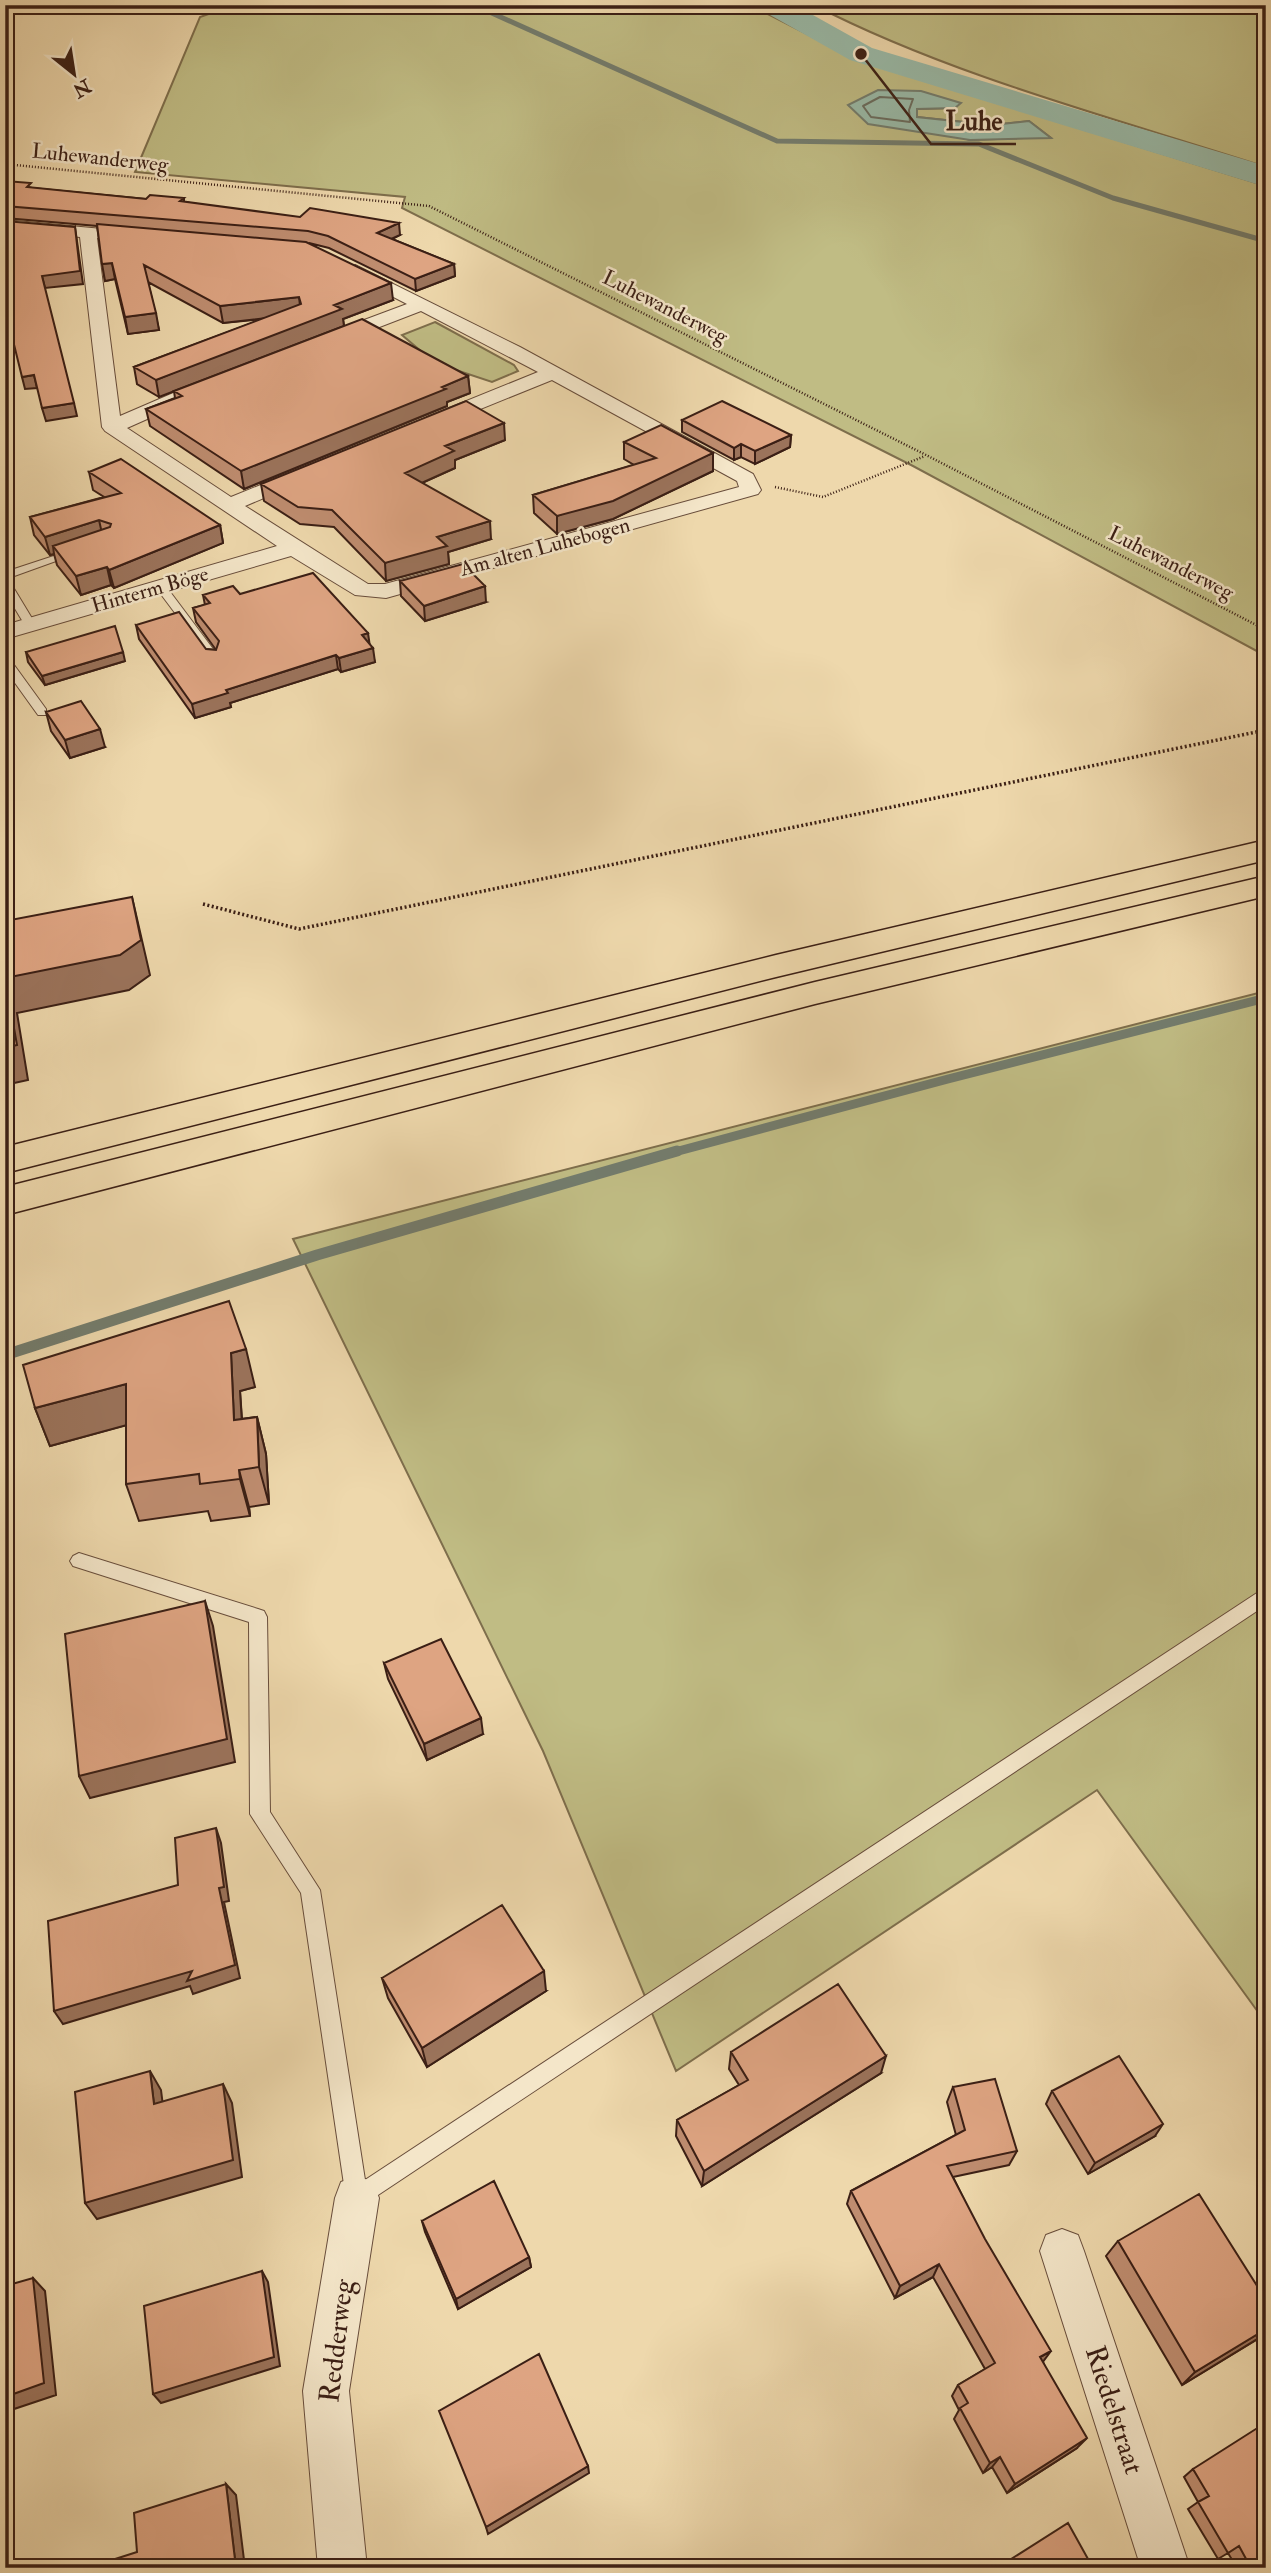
<svg xmlns="http://www.w3.org/2000/svg" width="1271" height="2573" font-family="'IM FELL Double Pica',serif">
<rect width="100%" height="100%" fill="#eed8ac"/>
<filter id="stains"><feTurbulence type="fractalNoise" baseFrequency=".00286" numOctaves="4"/><feColorMatrix values="0 0 0 0 .2 0 0 0 0 .09 0 0 0 0 .02 0 0 0 .5 -.17"/></filter>
<radialGradient id="worn" r=".72"><stop offset=".6" stop-color="#630" stop-opacity="0"/><stop offset="1" stop-color="#630" stop-opacity=".3"/></radialGradient>
<path fill="#c0bc84" stroke="#7e6e4c" stroke-width="2" fill-rule="evenodd" d="M234,5H750L856,59L1266,186V656L913,466L402,208L405,197L135,172L200,17ZM848,105L955,108L916,109L917,117L992,125L1029,121L1050,137L970,140Z
M814,5H1266V167C1118,119 951,76 814,5Z
M435,322L514,365L518,371L492,382L435,363L402,335Z
M1266,991V2023L1097,1790L676,2071L543,1751L293,1239Z"/>
<path fill="#99baa8" stroke="#737c6d" stroke-width="2" d="M878,90L921,91L961,103L955,108L917,109V117L992,125L1029,121L1051,138L970,140L868,124L848,105Z"/>
<g fill="none" stroke-linecap="round" stroke-linejoin="round">
<path stroke="#6a6c5e" stroke-width="2" d="M880,97L913,99L909,110L910,122L871,117L863,106Z"/>
<path stroke="#737c6d" stroke-width="5" d="M474,5L777,141L979,144L1113,198L1266,241"/>
<path stroke="#737c6d" stroke-width="7" d="M1266,321L1263,325L1266,327"/>
<path stroke="#737c6d" stroke-width="9" d="M671,1153L948,1079L1266,998"/>
<path stroke="#737c6d" stroke-width="11" d="M5,1355L317,1255L677,1151"/>
<path fill="#99baa8" fill-rule="evenodd" d="M759,5H795L872,48L1266,166V187L850,60L763,11Z"/>
<defs>
<path id="service" d="M72,550L81,552L6,579L10,582L36,625L26,627L5,592V572Z
M157,585H165L219,657V661H211L157,589Z
M5,657L9,658L46,709V715H38L5,669Z
M79,1553L258,1609L264,1611L267,1617L270,1812L320,1890L365,2180L1266,1587V1605L357,2209L349,2206L346,2198L301,1893L250,1814L249,1622L73,1566L70,1561L73,1556Z"/>
<path id="minor" d="M5,220L146,233L149,237L140,242L97,238L120,416L178,391H192L195,395L192,399L127,428L231,497L295,471H309L312,475L309,479L245,506L368,584H385L739,487L737,481L552,380L441,425H427L424,421L427,417L538,372L421,311L338,343H324L322,339L324,335L407,304L349,274L346,270L355,265L520,347L753,474L761,490L758,494L386,598L355,595L291,556L5,639V625L277,546L105,431L102,427L80,237L5,230Z
M357,2176L373,2182L379,2198L349,2391L367,2568H318L303,2391L335,2198L341,2182Z
M1062,2229L1078,2235L1084,2251L1190,2568H1141L1040,2251L1046,2235Z"/>
<path id="motorway" d="M1266,840V860L776,977L5,1173V1147L776,955Z
M1266,876V896L815,1004L5,1215V1187L815,982Z"/>
</defs>
<use href="#service" stroke="#684d3b" stroke-width="2"/>
<use href="#minor" stroke="#684d3b" stroke-width="2"/>
<use href="#motorway" stroke="#3b1f15" stroke-width="3"/>
<path stroke="#3b1f15" stroke-width="2.5" stroke-dasharray="1 2" stroke-linecap="butt" d="M5,164L429,206L926,455L1266,630
M775,487L823,497L925,456"/>
<path stroke="#3b1f15" stroke-width="3.5" stroke-dasharray="2 2.5" stroke-linecap="butt" d="M203,904L299,929L1266,730"/>
<use href="#service" fill="#f4e6c9" fill-rule="evenodd"/>
<use href="#minor" fill="#f4e6c9" fill-rule="evenodd"/>
<use href="#motorway" fill="#eed8ac" fill-rule="evenodd"/>
</g>
<path fill="#bf8d70" stroke="#3b1f15" stroke-width="2" d="M5,181L32,188L146,199L184,198V202L400,235L392,239L454,264L455,276L416,291L329,248L309,243L393,300L343,319L344,326L468,376L470,393L447,402V406L244,489L150,426L146,409L175,398L174,391L159,397L137,384L134,367L263,319L223,323L148,282L159,330L128,334L115,279L105,281L97,226L5,218Z
M682,420L791,435L790,447L755,464L741,457L734,460L682,432Z
M505,440L455,460V468L422,483L491,539L448,552L449,564L386,581L334,527L300,524L264,501L261,484Z
M624,442L713,453V471L613,519L557,534L534,513L533,495L634,465L624,459Z
M89,472L220,525L223,543L114,588L111,585L81,595L57,565L54,554L50,555L34,535L30,517L104,497L93,490Z
M400,581L486,602L425,621L401,596Z
M240,594L369,644L375,662L341,672L338,669L230,703L231,707L195,718L139,639L136,625L206,649L216,650L196,622L193,608L205,605L203,595Z
M26,652L125,661L45,685L28,662Z
M46,712L105,747L70,758L51,731Z
M255,1387L240,1391L242,1419L257,1417L266,1454L269,1504L249,1507L250,1516L211,1521L208,1511L139,1521L126,1484V1425L50,1446L35,1408Z
M384,1663L483,1734L427,1760L388,1679Z
M382,1978L546,1991L427,2067L388,1998Z
M731,2052L881,2073L702,2186L676,2136L677,2120L739,2085L729,2069Z
M953,2087L1017,2151L1009,2165L953,2177L1043,2362L1077,2448L1007,2493L992,2467L983,2473L954,2419L959,2410L952,2396L958,2385L985,2369L933,2277L895,2298L847,2204L851,2191L956,2135L947,2102Z
M1052,2091L1155,2136L1088,2174L1046,2104Z
M422,2221L529,2257L531,2267L458,2309L425,2232Z
M1118,2241L1266,2300V2334L1182,2385L1106,2256Z
M1193,2469L1266,2568H1237L1228,2553L1218,2559L1188,2509L1198,2502L1184,2477Z"/>
<path fill="#9b735b" stroke="#3b1f15" stroke-width="2" d="M8,156L11,168L5,179V162Z
M399,223L400,235L378,245L377,233Z
M75,227L83,284L45,288L42,276Z
M112,263L115,279L105,281L102,264Z
M454,264L455,276L416,291L415,279Z
M391,283L393,300L343,319L344,326L159,397L156,380L334,305Z
M299,297L301,314L223,323L220,306Z
M156,313L159,330L128,334L125,317Z
M34,375L37,388L25,389L22,377Z
M468,376L470,393L447,402V406L244,489L241,471Z
M74,403L77,416L46,421L42,408Z
M504,423L505,440L455,460V468L406,490L405,473L445,446Z
M791,435L790,447L755,464V451Z
M741,444V457L734,460V448Z
M713,453V471L613,519L557,534V516Z
M99,520L103,538L53,546L54,554L50,555L45,537Z
M490,521L491,539L448,552L449,564L386,581L385,563L437,537Z
M220,525L223,543L114,588L109,570Z
M107,567L111,585L81,595L76,576Z
M485,586L486,602L425,621L424,606Z
M368,633L370,647L362,635Z
M373,648L375,662L341,672L339,658Z
M123,652L125,661L45,685L42,676Z
M336,655L338,669L230,703L231,707L195,718L192,704L226,690Z
M100,729L105,747L70,758L65,740Z
M132,897L150,975L129,990L17,1013L28,1080L5,1085V978Z
M246,1349L255,1387L240,1391L244,1457L234,1420L231,1353Z
M126,1384L138,1422L50,1446L35,1408Z
M257,1417L266,1454L269,1504L259,1467Z
M239,1470L249,1507L250,1516L240,1479Z
M205,1601L213,1626L235,1762L90,1798L79,1776Z
M481,1718L483,1734L427,1760L424,1744Z
M216,1828L221,1843L229,1901L224,1902L240,1978L193,1994L190,1986L63,2024L54,2011L219,1888Z
M544,1971L546,1991L427,2067L422,2048Z
M5,2038L7,2065L5,2066Z
M886,2056L881,2073L702,2186L704,2171Z
M150,2071L161,2090L165,2122L154,2104Z
M223,2084L232,2103L242,2177L97,2219L85,2203Z
M1163,2124L1155,2136L1088,2174L1095,2163Z
M5,2190L6,2191L13,2300L5,2292Z
M529,2257L531,2267L458,2309L456,2299Z
M939,2264L933,2277L895,2298L900,2286Z
M262,2271L268,2282L280,2366L161,2403L153,2394Z
M33,2278L45,2291L56,2395L5,2412V2397Z
M1266,2329V2334L1264,2335L1182,2385L1195,2372Z
M1051,2351L1042,2363L1040,2357Z
M5,2416L8,2436L5,2433Z
M1087,2438L1077,2448L1007,2493L1015,2484Z
M1000,2457L992,2467L983,2473L990,2463Z
M588,2466L589,2473L488,2534L486,2527Z
M226,2484L236,2495L245,2568H236Z"/>
<path fill="#dea482" stroke="#3b1f15" stroke-width="2" d="M5,181L31,183L27,187L146,199L150,195L184,198L180,201L300,217L310,208L399,223L377,233L454,264L415,279L328,236L308,231L5,206Z
M5,221L75,227L80,271L42,276L74,403L42,408L34,375L22,377L5,308Z
M97,224L306,242L391,283L334,305L342,309L156,380L134,367L301,304L299,297L220,306L144,265L156,313L125,317L112,263L102,264Z
M362,319L468,376L442,387L446,389L241,471L146,409L182,396L174,391Z
M466,401L504,423L445,446L454,451L405,473L490,521L437,537L447,546L385,563L332,510L298,507L261,484Z
M722,401L791,435L755,451L741,444L734,448L682,420Z
M661,425L713,453L613,501L557,516L533,495L656,458L624,442Z
M121,459L220,525L109,570L107,567L76,576L53,546L110,527L111,524L99,520L45,537L30,517L121,493L89,472Z
M463,564L485,586L424,606L400,581Z
M313,573L368,633L362,635L373,648L339,658L336,655L226,690L228,693L192,704L136,625L179,612L206,649L216,650L219,641L193,608L210,603L203,595L233,586L240,594Z
M115,626L123,652L42,676L26,652Z
M81,701L100,729L65,740L46,712Z
M132,897L141,940L120,955L5,978L17,1045L5,1048V921Z
M229,1301L246,1349L231,1353L234,1420L257,1417L259,1467L239,1470L240,1479L200,1484L199,1474L126,1484V1384L35,1408L23,1365Z
M205,1601L227,1739L79,1776L65,1634Z
M441,1639L481,1718L424,1744L384,1663Z
M216,1828L224,1887L219,1888L235,1965L187,1981L192,1971L54,2011L48,1921L178,1885L175,1838Z
M502,1905L544,1971L422,2048L382,1978Z
M838,1984L886,2056L704,2171L677,2120L748,2080L731,2052Z
M1119,2056L1163,2124L1095,2163L1052,2091Z
M150,2071L154,2104L223,2084L233,2160L85,2203L75,2092Z
M995,2079L1017,2151L947,2166L985,2239L1051,2351L1040,2357L1087,2438L1015,2484L1000,2457L990,2463L960,2408L968,2403L958,2385L995,2363L939,2264L900,2286L851,2191L965,2130L953,2087Z
M494,2181L529,2257L456,2299L422,2221Z
M1199,2194L1266,2300V2329L1195,2372L1118,2241Z
M262,2271L274,2357L153,2394L144,2306Z
M33,2278L44,2383L5,2397V2286Z
M539,2354L588,2466L486,2527L439,2411Z
M1259,2427L1266,2437V2568H1251L1239,2546L1228,2553L1198,2502L1209,2496L1193,2469Z
M226,2484L236,2568H87L137,2552L134,2513Z
M1068,2523L1093,2568H997Z"/>
<g text-anchor="middle" dominant-baseline="central" stroke-width="5" stroke-linejoin="round" paint-order="stroke">
<g font-size="21" fill="#3b1f15" stroke="#f4e6c9">
<text transform="translate(100 158) rotate(6)">Luhewanderweg</text>
<text transform="translate(665 307) rotate(27)">Luhewanderweg</text>
<text transform="translate(545 547) rotate(-15)">Am alten Luhebogen</text>
<text transform="translate(1171 563) rotate(27)">Luhewanderweg</text>
<text transform="translate(150 590) rotate(-16)">Hinterm Böge</text>
</g>
<g font-size="28" fill="#3b1f15" stroke="#f4e6c9">
<text transform="translate(337 2341) rotate(-83)">Redderweg</text>
<text transform="translate(1114 2410) rotate(72)">Riedelstraat</text>
</g>
</g>
<path fill="none" stroke="#3b1f15" stroke-width="2.5" d="M861 54L931 144H1016"/>
<circle fill="#3b1f15" stroke="#f4e6c9" stroke-width="2.5" cx="861" cy="54" r="7"/>
<g font-size="26" text-anchor="middle" font-weight="bold" fill="#3b1f15" stroke="#f4e6c9" stroke-width="5" stroke-linejoin="round" paint-order="stroke">
<text x="974" y="130">Luhe</text>
</g>
<rect width="1271" height="2573" fill="none" stroke="#eed8ac" stroke-width="28"/>
<rect x="7" y="7" width="1257" height="2559" fill="none" stroke="#3b1f15" stroke-width="3.5"/>
<rect x="14" y="14" width="1243" height="2545" fill="none" stroke="#3b1f15" stroke-width="2"/>
<g transform="translate(74 74) rotate(150)" stroke="#f4e6c9" stroke-width="5" paint-order="stroke">
<path d="M0-5L12 26L0 18L-12 26Z" fill="#3b1f15"/>
<text y="-10" font-size="19" font-weight="bold" text-anchor="middle" fill="#3b1f15">N</text>
</g>
<rect width="100%" height="100%" filter="url(#stains)"/>
<rect width="100%" height="100%" fill="url(#worn)"/>
</svg>
